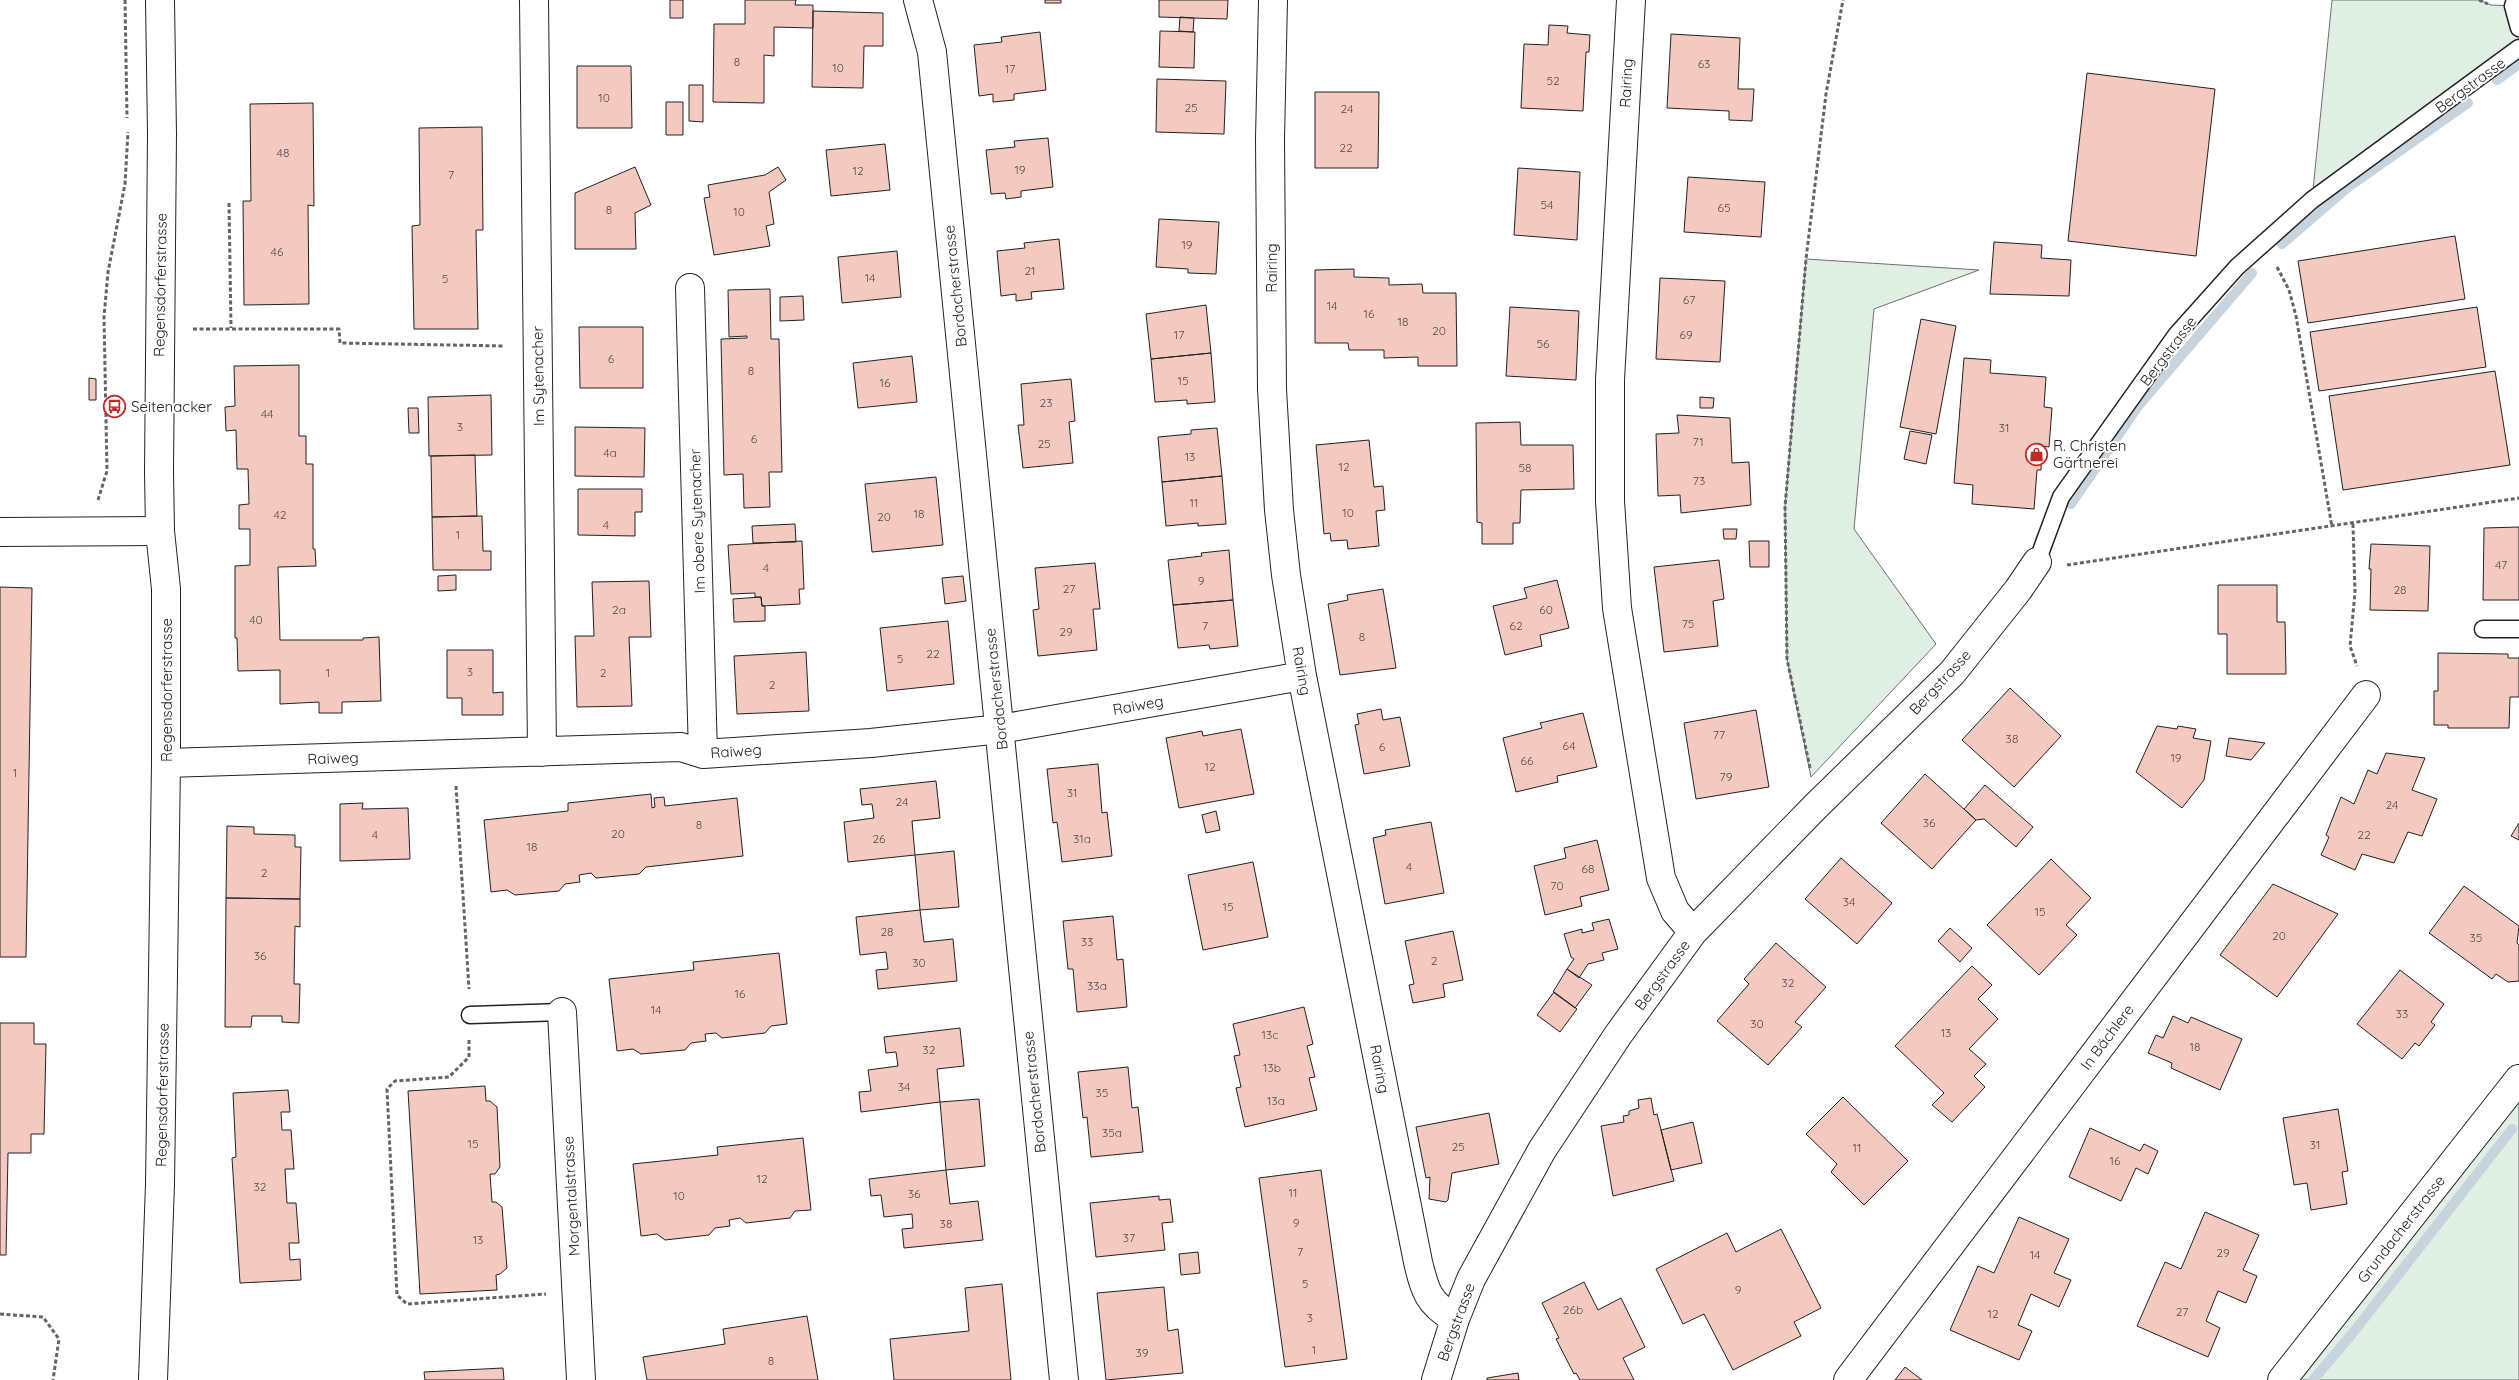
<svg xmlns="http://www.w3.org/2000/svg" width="2519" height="1380" font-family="Quicksand,sans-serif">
<rect width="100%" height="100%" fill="#fff"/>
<path fill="#e0efe3" stroke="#6f6f6f" d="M2332,0H2479L2491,5L2513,6L2519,0V48L2312,200Z
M1806,259L1979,270L1874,309L1854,529L1936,644L1811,777L1787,659L1785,507Z
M2519,1079V1380H2282Z"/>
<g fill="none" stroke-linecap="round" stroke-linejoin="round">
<path stroke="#c7d3dd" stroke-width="10" d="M2497,80L2519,64
M2282,244L2347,188L2468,103
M2071,504L2139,405L2252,273
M2313,1380L2352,1334L2512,1129"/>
</g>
<path fill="#f3c9c0" stroke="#222" d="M670,0H683V18H670Z
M745,0H796L795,5H813V28L774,27V56L764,55V103L713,102L714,24H745Z
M1045,0H1061V3H1045Z
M1159,0H1228L1227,19L1159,17Z
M813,11L883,13V46H864L863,88L812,87Z
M1180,17L1194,18L1193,32L1179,31Z
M1549,25L1568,26L1567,33L1590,35L1589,52H1586L1583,111L1521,108L1524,44L1548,45Z
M1160,31L1195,32L1194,68L1159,67Z
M1040,32L1046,90L1014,94V100L993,102V94L979,96L974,45L1002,42L1001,37Z
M1671,34L1740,38L1738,89H1754L1752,121L1729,120V111L1667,108Z
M577,66H631L632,128H577Z
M2087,73L2215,89L2196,256L2068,241Z
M1157,79L1226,81L1224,134L1156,132Z
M689,85H703V122L689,121Z
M1315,92H1379L1378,168H1315Z
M666,102H683V135H666Z
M313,103L314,206L308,205L309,304L244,305L243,201H251L250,104Z
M482,127L483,230H476L478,329H414L412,226L420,225L419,128Z
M1048,138L1053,187L1021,191V197L1006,199L1005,193L991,194L986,150L1015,147L1014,141Z
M885,144L890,190L831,196L826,150Z
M635,167L651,205L635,213L636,249H575V193Z
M778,167L786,180L769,192L774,224L766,226L770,246L714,255L704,198L710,197L708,185L765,175Z
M1518,168L1580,172L1577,240L1514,235Z
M1688,177L1765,182L1761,237L1684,232Z
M1159,219L1219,222L1216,274L1188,273V269L1156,267Z
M2455,236L2465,299L2308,323L2298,261Z
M1059,239L1064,289L1031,292L1032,299L1016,301V294L1001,296L997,251L1025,248L1024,243Z
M1994,242L2042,245L2041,258L2071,260L2069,296L1990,294Z
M897,251L901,297L842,303L838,257Z
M1354,269V277L1389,278V285L1422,284L1423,293H1456L1457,366H1418V357L1384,358V350H1349L1348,343H1315V270Z
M1660,278L1725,281L1720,362L1656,359Z
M770,289L771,339H779L782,472H769L770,507L744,508L743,474L724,475L721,339L747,338V336L729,337L728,290Z
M803,296L804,320L780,321V297Z
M1206,305L1211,353L1151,359L1146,314Z
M1510,307L1579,311L1576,380L1506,376Z
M2477,307L2486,367L2319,391L2310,332Z
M1921,319L1956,326L1936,434L1900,427Z
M579,327H643V388H580Z
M1211,353L1215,402L1187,404V400L1155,402L1151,359Z
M912,356L917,402L858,408L853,363Z
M1964,358L1991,360L1990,373L2046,377L2044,407L2052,408L2049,447L2042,446L2041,470H2037L2034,509L1972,504L1973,485L1954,483Z
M299,365V436H306V464H313V549H315L316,566L278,567L280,640H363V638L379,637L381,701L342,702V713H319V702L280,704V670L238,671L237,638H235V566L250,565V529H239V505L249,504L248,469H237L236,430L226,431L225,407L235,406L234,366Z
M2495,371L2510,465L2343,490L2329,396Z
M89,378L96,379V400H89Z
M1071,379L1075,421L1069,422L1073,463L1023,468L1018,425H1024L1021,384Z
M491,395L492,455L429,456L428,397Z
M1700,397L1714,398L1713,408H1700Z
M408,408H418L419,433H409Z
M1677,415L1730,418L1732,463L1749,462L1751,505L1681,513L1680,495L1658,496L1656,434L1679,433Z
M1520,422L1521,445H1573L1574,489L1521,490L1520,523H1513V544H1482V523L1477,522L1476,423Z
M575,427L645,428L644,477L575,476Z
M1217,428L1222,476L1162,482L1158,437L1191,434V430Z
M1910,431L1932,435L1926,464L1904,459Z
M1369,440L1374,487L1383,486L1385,510L1376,511L1379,546L1348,549L1347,540L1331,541L1330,533L1324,534L1316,445Z
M475,455L477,516L432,517L431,456Z
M1222,476L1226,524L1198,526V523L1166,526L1162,482Z
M936,477L943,545L872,552L865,484Z
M578,489H642V512H635V536L578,535Z
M482,516L483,551H491V570H433L432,517Z
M795,524L796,542L753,543L752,526Z
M2519,527V600H2483L2484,528Z
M1723,529H1737L1736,539H1724Z
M802,541L804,589H799L800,604L762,606L761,597H755V593L731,594L728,545Z
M1749,541H1769V567H1750Z
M2371,544L2430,546L2428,611L2370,610L2371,569H2369Z
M1229,550L1233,600L1173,605L1168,560L1202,556L1201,553Z
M1719,560L1724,599L1713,601L1718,646L1664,652L1654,567Z
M1095,563L1100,609H1093L1097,650L1038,656L1033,610L1039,609L1035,568Z
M456,575V590L438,591V576Z
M963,576L966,601L945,604L942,578Z
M1557,580L1569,628L1540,635L1542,646L1505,655L1493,606L1527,598L1524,588Z
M649,581L651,637H629L632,706L577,707L575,636H594L592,582Z
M2218,585H2277V622H2285L2286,674H2227V634H2218Z
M0,587L32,588L26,957H0Z
M1383,589L1396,668L1340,675L1328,604L1348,600L1347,595Z
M761,597L762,606H765V621L734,622L733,599Z
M1233,600L1238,646L1210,649L1209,645L1178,648L1173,605Z
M948,621L954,684L887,691L880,628Z
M447,650H493V693L503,692V715H462V698H447Z
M806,652L809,711L737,714L734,656Z
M2438,653L2508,654V658H2519V697H2510L2509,728H2448V725H2434V691H2438Z
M2010,688L2061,736L2014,787L1962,740Z
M1381,709L1383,720L1400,717L1410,766L1364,774L1355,725L1359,724L1357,714Z
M1756,710L1769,787L1696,799L1684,723Z
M1583,713L1597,767L1557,776L1558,782L1516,792L1503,738L1542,728L1540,723Z
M2157,726L2177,729L2178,726L2196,729L2193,738L2211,741L2204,780L2182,808L2136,772Z
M1241,729L1254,794L1179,808L1166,738L1202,731L1203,736Z
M2229,738L2265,743L2251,760L2226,756Z
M2386,753L2425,758L2412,790L2437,799L2422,836L2408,832L2394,863L2362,854L2355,870L2321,855L2329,837L2326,835L2341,797L2354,804L2368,770L2377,774Z
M1098,764L1102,813L1107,812L1112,856L1062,862L1057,822L1053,823L1047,769Z
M1925,774L1976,820L1932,869L1881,823Z
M936,781L940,818L912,821L915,855L848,862L844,822L874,818L872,804L862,805L860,789Z
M1985,785L2033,827L2016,847L1984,819L1976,820L1964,809Z
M651,794L652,808L655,807L654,798L664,797L665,806L737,798L743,856L646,867L639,874L596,878L591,873L579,875L580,882L565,884L559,891L515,895L507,890L491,892L484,820L568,811V803Z
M363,803L362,809L408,808L410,859L340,861V804Z
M1216,811L1220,830L1206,833L1202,815Z
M1431,822L1444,893L1385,904L1373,838L1386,835L1385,830Z
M2519,823V840L2511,836Z
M227,826L254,827V834L295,835V847H301L300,899L226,898Z
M1597,840L1609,890L1580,897L1582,906L1545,915L1534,866L1566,858L1564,848Z
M954,851L959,907L920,910L915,855Z
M1841,858L1892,903L1857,944L1805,899Z
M2051,859L2091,898L2066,925L2077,935L2039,975L1987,925Z
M1253,862L1268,937L1203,950L1188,875Z
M2273,884L2338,914L2277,997L2220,955Z
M2464,886L2519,926L2517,943L2519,945V981L2508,982L2496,974L2492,979L2429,933Z
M226,898L300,899V927L295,926L294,984H300L299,1023L282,1022V1016H252L251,1027H225Z
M920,910L924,942L953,939L957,981L878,989L876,970L888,969L886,952L860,955L856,917Z
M1113,916L1117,960L1123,959L1127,1007L1077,1012L1073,969H1068L1063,921Z
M1609,919L1618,949L1602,953L1604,960L1588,964L1579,978L1567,969L1574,959L1571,957L1564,934L1582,929V933L1594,930L1592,923Z
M1950,928L1972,948L1960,962L1938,941Z
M1453,931L1463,980L1443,984L1445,997L1413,1003L1409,985L1414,984L1405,941Z
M1776,943L1826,987L1795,1022L1802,1027L1768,1065L1717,1021L1749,984L1744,979Z
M779,953L787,1024L771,1026L765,1033L722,1038L716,1033L705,1034L706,1041L691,1043L685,1050L641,1054L633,1049L617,1051L609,979L694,970L693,962Z
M1972,966L1992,985L1978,999L1998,1019L1969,1049L1986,1064L1974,1076L1985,1087L1952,1122L1932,1105L1944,1093L1895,1046Z
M1567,969L1592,985L1575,1008L1553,992Z
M2400,970L2444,1004L2431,1022L2435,1025L2419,1046L2415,1043L2402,1059L2357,1024Z
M1554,992L1577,1009L1560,1032L1537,1015Z
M1304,1007L1313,1044L1307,1046L1315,1077L1309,1078L1317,1110L1245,1127L1236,1088L1241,1087L1234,1056L1240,1055L1233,1024Z
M2173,1016L2188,1023L2191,1017L2242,1039L2220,1090L2171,1068L2172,1063L2148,1053L2156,1035L2163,1038Z
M0,1023H34V1044H46L44,1134H31V1153H8L6,1255H0Z
M960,1028L964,1066L937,1069L940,1102L861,1112L859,1092L871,1091L868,1070L898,1066L896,1052L886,1053L884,1037Z
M1128,1067L1132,1108L1138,1107L1143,1152L1091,1157L1087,1117L1083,1118L1078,1072Z
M485,1086L486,1101H490L497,1107L500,1167L495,1174H490L492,1202H496L502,1207L507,1268L500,1274L496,1275L497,1290L420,1294L408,1091Z
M288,1090L290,1112H281L282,1130H291L294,1169H285L287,1203H296L299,1243H289L290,1260L300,1259L301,1280L240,1283L232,1158L236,1157L233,1093Z
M1843,1097L1908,1161L1864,1205L1831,1172L1837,1164L1806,1134Z
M1651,1098L1654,1115L1657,1114L1674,1181L1613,1196L1601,1126L1624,1122L1623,1116L1629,1115V1111L1639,1108L1638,1100Z
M979,1099L985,1166L946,1170L940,1102Z
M2338,1109L2348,1171L2342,1172L2347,1204L2311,1210L2307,1183L2294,1185L2283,1118Z
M1489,1113L1499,1164L1452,1173L1448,1200L1446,1202L1429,1199L1430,1177L1426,1178L1416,1127Z
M1693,1122L1702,1163L1671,1170L1661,1130Z
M2090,1128L2140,1151L2144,1144L2158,1151L2148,1174L2136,1168L2121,1201L2069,1177Z
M803,1138L811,1210L795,1211L790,1218L746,1223L740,1218L729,1220L730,1226L715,1228L709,1235L665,1240L657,1234L641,1236L633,1164L718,1155L717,1147Z
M946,1170L950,1204L978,1201L983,1240L904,1248L902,1229L913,1228L912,1214L884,1217L881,1195L871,1196L869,1179Z
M1321,1170L1347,1359L1285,1367L1259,1178Z
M1159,1196V1200L1170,1199L1173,1222L1162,1223L1165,1250L1096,1257L1090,1203Z
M2205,1212L2259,1235L2243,1270L2257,1276L2246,1303L2218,1291L2206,1321L2220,1328L2208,1357L2137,1326L2165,1262L2181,1269Z
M2019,1217L2069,1239L2054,1273L2071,1280L2059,1307L2031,1294L2018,1325L2032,1331L2019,1360L1950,1330L1978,1266L1994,1273Z
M1781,1229L1821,1308L1794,1322L1801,1336L1733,1370L1704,1314L1683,1324L1656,1269L1727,1233L1736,1252Z
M1198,1252L1200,1273L1181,1275L1179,1254Z
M1584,1282L1598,1310L1621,1298L1645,1347L1623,1358L1634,1380H1580L1576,1373L1574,1374L1556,1339L1559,1338L1542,1303Z
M1002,1284L1011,1380H894L890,1339L969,1331L965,1288Z
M1164,1287L1168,1331L1178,1329L1183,1373L1106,1380L1097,1293Z
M807,1316L818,1380H647L643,1357L725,1344L723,1329Z
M1905,1367L1922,1380H1895Z
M503,1368L504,1380H425L424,1372Z
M1518,1373L1519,1380H1487V1378Z"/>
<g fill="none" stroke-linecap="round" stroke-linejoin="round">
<defs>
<path id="lane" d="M2515,0L2513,6L2519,28
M2037,562L2061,497L2177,334L2237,267L2312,200L2519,48
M2483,629H2519
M470,1015L562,1012"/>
<path id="street" d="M534,0L542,752
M918,0L932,52L1064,1380
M1273,0L1270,139L1272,389L1279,510L1286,575L1302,676L1418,1262C1425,1291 1428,1303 1455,1319
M1631,0L1610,380V501L1617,608L1661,878L1675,911L1693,932
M690,288L703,754
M0,532L160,531
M166,763L681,747L703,754L871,743L1000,729L1302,676
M562,1012L581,1380
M1436,1380L1455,1319L1471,1279L1542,1150L1618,1035L1693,932L1815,807L1952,673L2018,590L2037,562
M1848,1380L2366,695
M2282,1380L2519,1079"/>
<path id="secondary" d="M153,1380L160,1184L166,763V589L160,531L159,472L162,134L160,0"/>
</defs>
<use href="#lane" stroke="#222" stroke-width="19"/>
<use href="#street" stroke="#222" stroke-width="30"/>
<use href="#secondary" stroke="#222" stroke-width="30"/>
<path stroke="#646464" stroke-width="3" stroke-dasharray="4 2.5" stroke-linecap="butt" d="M125,0L127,118
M2479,0L2488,4
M229,203L231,328
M2277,267L2289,290L2296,316L2332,527
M193,329H339L340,343L505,346
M98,500L107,471L104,317L108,272L125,184L128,132
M2353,524L2355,592L2350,646L2357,666
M2067,565L2519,498
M1810,768L1787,659L1785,507L1806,259L1826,94L1843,0
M456,786L469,989
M469,1040V1057L449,1077L395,1081L387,1089L397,1295L407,1304L546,1294
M0,1314L43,1317L59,1339L53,1380"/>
<use href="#lane" stroke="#fff" stroke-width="16"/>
<use href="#street" stroke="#fff" stroke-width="28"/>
<use href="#secondary" stroke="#fff" stroke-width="28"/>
</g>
<defs>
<symbol id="bus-ring" viewBox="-11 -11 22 22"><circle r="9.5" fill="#fff" stroke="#c62828" stroke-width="1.5"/><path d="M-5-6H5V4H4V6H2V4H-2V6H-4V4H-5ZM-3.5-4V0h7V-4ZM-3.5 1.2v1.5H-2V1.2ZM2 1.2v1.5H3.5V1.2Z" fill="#c62828"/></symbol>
<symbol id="shop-ring" viewBox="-11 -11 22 22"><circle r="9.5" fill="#fff" stroke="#c62828" stroke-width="1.5"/><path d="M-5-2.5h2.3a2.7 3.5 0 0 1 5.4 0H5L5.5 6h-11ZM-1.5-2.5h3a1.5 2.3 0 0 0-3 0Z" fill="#c62828"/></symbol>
</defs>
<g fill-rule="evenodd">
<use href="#bus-ring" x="102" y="394" width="25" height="25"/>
<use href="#shop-ring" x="2024" y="442" width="25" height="25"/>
</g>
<g text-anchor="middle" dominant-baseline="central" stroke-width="4" stroke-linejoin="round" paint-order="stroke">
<g font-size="12" fill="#564c4a">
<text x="737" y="61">8</text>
<text x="1704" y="63">63</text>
<text x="838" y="67">10</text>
<text x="1010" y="68">17</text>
<text x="1553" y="80">52</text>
<text x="604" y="97">10</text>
<text x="1191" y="107">25</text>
<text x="1347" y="108">24</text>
<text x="1346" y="147">22</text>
<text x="283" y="152">48</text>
<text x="1020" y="169">19</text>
<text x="858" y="170">12</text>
<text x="451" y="174">7</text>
<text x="1547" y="204">54</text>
<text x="1724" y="207">65</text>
<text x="609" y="209">8</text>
<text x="739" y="211">10</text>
<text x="1187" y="244">19</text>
<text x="277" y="251">46</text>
<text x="1030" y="270">21</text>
<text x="870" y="277">14</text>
<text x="445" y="278">5</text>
<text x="1689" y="299">67</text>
<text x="1332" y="305">14</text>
<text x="1369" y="313">16</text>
<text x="1403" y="321">18</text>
<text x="1439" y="330">20</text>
<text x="1179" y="334">17</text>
<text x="1686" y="334">69</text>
<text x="1543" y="343">56</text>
<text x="611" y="358">6</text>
<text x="751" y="370">8</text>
<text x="1183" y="380">15</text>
<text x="885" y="382">16</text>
<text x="1046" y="402">23</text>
<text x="267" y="413">44</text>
<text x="460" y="426">3</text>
<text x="2004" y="427">31</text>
<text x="754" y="438">6</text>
<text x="1698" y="441">71</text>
<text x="1044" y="443">25</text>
<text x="610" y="452">4a</text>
<text x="1190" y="456">13</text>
<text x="1344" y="466">12</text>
<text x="1525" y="467">58</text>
<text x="1699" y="480">73</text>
<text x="1194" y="502">11</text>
<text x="1348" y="512">10</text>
<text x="919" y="513">18</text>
<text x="280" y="514">42</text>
<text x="884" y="516">20</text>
<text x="606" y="524">4</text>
<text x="458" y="534">1</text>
<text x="2501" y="564">47</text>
<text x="766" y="567">4</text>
<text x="1201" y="580">9</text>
<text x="1069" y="588">27</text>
<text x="2400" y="589">28</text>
<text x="619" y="609">2a</text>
<text x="1546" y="609">60</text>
<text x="256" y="619">40</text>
<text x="1688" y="623">75</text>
<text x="1205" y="625">7</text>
<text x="1516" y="625">62</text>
<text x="1066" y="631">29</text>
<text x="1362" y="636">8</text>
<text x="933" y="653">22</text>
<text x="900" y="658">5</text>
<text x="470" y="671">3</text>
<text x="328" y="672">1</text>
<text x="603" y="672">2</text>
<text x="772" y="684">2</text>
<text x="1719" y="734">77</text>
<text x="2012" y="738">38</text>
<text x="1569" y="745">64</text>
<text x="1382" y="746">6</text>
<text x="2176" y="757">19</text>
<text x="1527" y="760">66</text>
<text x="1210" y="766">12</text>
<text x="15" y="772">1</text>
<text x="1726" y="776">79</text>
<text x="1072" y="792">31</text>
<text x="902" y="801">24</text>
<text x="2392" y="804">24</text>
<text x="1929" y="822">36</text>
<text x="699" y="824">8</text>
<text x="618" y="833">20</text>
<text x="375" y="834">4</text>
<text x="2364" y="834">22</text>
<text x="879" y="838">26</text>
<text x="1082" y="838">31a</text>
<text x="532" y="846">18</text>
<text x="1409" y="866">4</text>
<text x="1588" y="868">68</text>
<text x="264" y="872">2</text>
<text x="1557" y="885">70</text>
<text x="1849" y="901">34</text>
<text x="1228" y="906">15</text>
<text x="2040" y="911">15</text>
<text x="887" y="931">28</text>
<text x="2279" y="935">20</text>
<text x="2476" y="937">35</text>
<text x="1087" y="941">33</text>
<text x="260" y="955">36</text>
<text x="1434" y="960">2</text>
<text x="919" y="962">30</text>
<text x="1788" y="982">32</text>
<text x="1097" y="985">33a</text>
<text x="740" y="993">16</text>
<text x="656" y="1009">14</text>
<text x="2402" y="1013">33</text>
<text x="1757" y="1023">30</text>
<text x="1946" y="1032">13</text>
<text x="1270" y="1034">13c</text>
<text x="2195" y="1046">18</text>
<text x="929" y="1049">32</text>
<text x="1272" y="1067">13b</text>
<text x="904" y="1086">34</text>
<text x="1102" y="1092">35</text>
<text x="1276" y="1100">13a</text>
<text x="1112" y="1132">35a</text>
<text x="473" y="1143">15</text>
<text x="2315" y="1144">31</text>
<text x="1458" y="1146">25</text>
<text x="1857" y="1147">11</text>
<text x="2115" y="1160">16</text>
<text x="762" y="1178">12</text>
<text x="260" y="1186">32</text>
<text x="1293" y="1192">11</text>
<text x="914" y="1193">36</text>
<text x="679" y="1195">10</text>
<text x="1296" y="1222">9</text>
<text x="946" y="1223">38</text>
<text x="1129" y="1237">37</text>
<text x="478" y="1239">13</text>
<text x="1300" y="1251">7</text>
<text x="2223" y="1252">29</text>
<text x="2035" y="1254">14</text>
<text x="1305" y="1283">5</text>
<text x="1738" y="1289">9</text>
<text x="1573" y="1309">26b</text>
<text x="2182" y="1311">27</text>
<text x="1993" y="1313">12</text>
<text x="1310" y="1317">3</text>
<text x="1314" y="1349">1</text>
<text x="1142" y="1352">39</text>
<text x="771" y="1360">8</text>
</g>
<g font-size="15" fill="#222" stroke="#fff">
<text transform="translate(1626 83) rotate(-87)">Rairing</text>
<text transform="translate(2470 85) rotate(-36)">Bergstrasse</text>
<text transform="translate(1271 268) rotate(-90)">Rairing</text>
<text transform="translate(160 285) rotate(-89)">Regensdorferstrasse</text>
<text transform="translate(955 286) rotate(-96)">Bordacherstrasse</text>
<text transform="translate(2168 351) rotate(-53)">Bergstrasse</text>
<text transform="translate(538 376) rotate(-91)">Im Sytenacher</text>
<text transform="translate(697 521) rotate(-92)">Im obere Sytenacher</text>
<text transform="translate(1302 671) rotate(80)">Rairing</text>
<text transform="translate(1940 682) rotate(-47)">Bergstrasse</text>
<text transform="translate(996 689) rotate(-96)">Bordacherstrasse</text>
<text transform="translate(166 690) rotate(-90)">Regensdorferstrasse</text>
<text transform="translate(1138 705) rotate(-10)">Raiweg</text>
<text transform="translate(736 751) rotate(-4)">Raiweg</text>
<text transform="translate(333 758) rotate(-2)">Raiweg</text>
<text transform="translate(1662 975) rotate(-54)">Bergstrasse</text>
<text transform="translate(2107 1037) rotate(-53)">In Bächlere</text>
<text transform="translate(1380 1069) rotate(79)">Rairing</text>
<text transform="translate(1034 1092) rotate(-96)">Bordacherstrasse</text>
<text transform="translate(162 1095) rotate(-89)">Regensdorferstrasse</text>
<text transform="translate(571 1196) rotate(-93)">Morgentalstrasse</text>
<text transform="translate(2401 1229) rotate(-52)">Grundacherstrasse</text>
<text transform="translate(1456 1322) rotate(-70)">Bergstrasse</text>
</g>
<g font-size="15" fill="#222" stroke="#fff" text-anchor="start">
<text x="131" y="406">Seitenacker</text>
<text x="2053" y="445">R. Christen<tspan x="2053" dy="17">Gärtnerei</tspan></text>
</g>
</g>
</svg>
